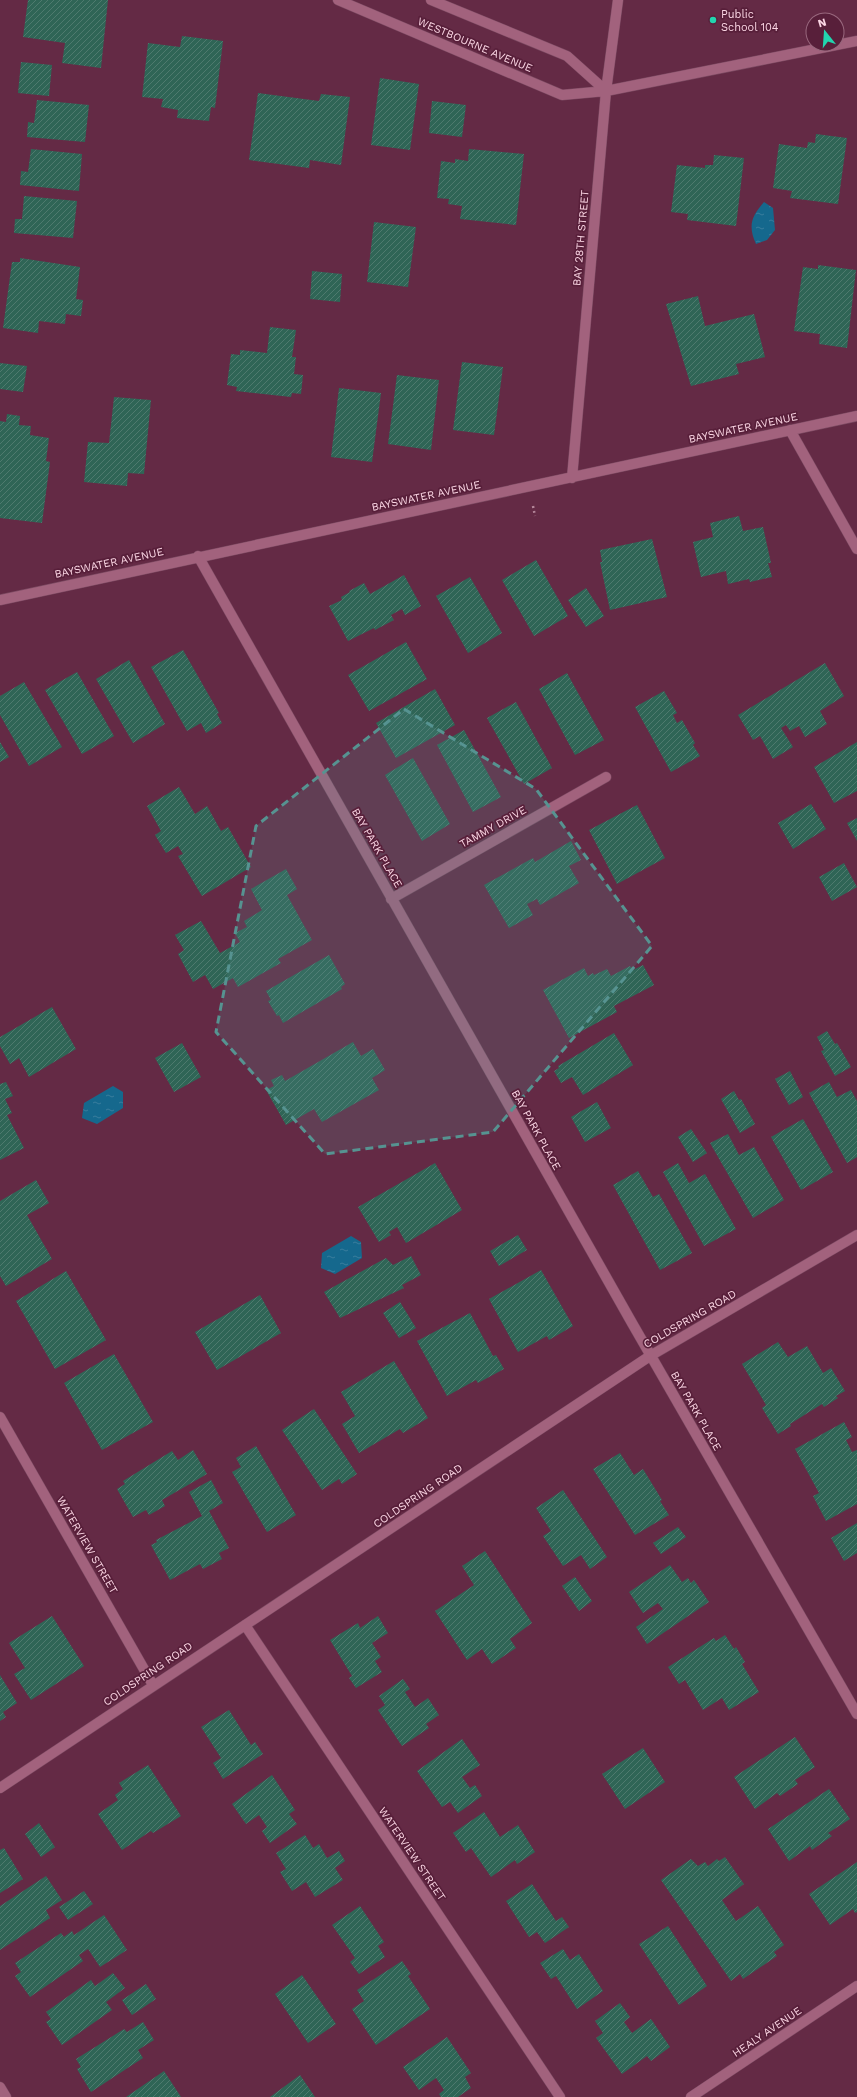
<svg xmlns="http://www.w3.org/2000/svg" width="857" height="2097" font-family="'Work Sans',sans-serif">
<defs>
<pattern id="water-ripples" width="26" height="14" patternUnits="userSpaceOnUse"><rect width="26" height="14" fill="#15688d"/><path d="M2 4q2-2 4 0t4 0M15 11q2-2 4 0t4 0" fill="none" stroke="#387d9d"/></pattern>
<pattern id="building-hatch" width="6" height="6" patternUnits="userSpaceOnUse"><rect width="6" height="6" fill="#2f6556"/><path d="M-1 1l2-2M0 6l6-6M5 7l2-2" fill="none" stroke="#4e7a6e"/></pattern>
</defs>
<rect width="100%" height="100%" fill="#642a45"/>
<path fill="url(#water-ripples)" d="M764,202L773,208L775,230L767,240L756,244C748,226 751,217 764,202Z
M113,1086L123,1092V1108L97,1124L82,1118L84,1103Z
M351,1236L361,1242L362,1258L335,1274L321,1268L322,1253Z"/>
<path fill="url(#building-hatch)" d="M28,0H108L101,68L62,63L65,43L23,37Z
M182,36L223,41L215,108L211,107L209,121L177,118L178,110L161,107L163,99L142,97L148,43L180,47Z
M21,62L52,65L49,96L18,93Z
M380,78L419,84L410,150L371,145Z
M258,93L319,101L321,94L350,97L341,165L310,160L309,168L249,160Z
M37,100L89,105L85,142L27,137L28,122L34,123Z
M432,101L466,105L462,137L429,133Z
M816,134L847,138L838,204L790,198L792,191L773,188L779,144L807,148L808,142L815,143Z
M31,149L82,154L79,191L20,185L21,171L28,172Z
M469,149L524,154L516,225L460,219L462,206L448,204L449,199L437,198L441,161L455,163V159L468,161Z
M714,155L744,158L736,226L687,220L688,214L671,212L677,165L705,168V165H713Z
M24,196L77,201L73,238L14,233L15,219H22Z
M374,222L416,227L408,287L367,282Z
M20,258L80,267L76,299L83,300L81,316L66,314L65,324L39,321L38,333L3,328L12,262H20Z
M818,265L856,270L847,348L819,344L820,334L794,331L803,267L818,269Z
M312,271L342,274L340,302L310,299Z
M698,296L705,326L754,314L765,357L736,364L739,374L691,386L666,304Z
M270,327L296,330L292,357H296L294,374L303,375L301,394L292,393L291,397L236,391L237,387L227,385L231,354L240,355V350L267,353Z
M462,362L503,367L494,435L453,430Z
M0,363L27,366L23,392L0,389Z
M397,375L439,380L431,450L388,444Z
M339,388L381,393L372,462L331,457Z
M114,397L151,400L144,474L128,473L127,486L84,482L88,442L109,443Z
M7,414L20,416L19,425L31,426L30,435L49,438L46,461L50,462L42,523L0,518V421L6,422Z
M739,516L743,531L763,527L771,563H768L772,577L750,582L749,579L728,584L726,571L701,577L693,542L713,537L710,523Z
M652,539L667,597L610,610L600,562H602L600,550Z
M536,560L568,616L534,636L502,580Z
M404,575L421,606L405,615L402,609L391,615L394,620L375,630L374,628L348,641L329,606L342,600L341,597L350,592L349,591L364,583L370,594Z
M470,577L502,633L468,653L436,596Z
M586,588L604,616L586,627L568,600Z
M406,642L427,679L369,711L348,675Z
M183,650L219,713L217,714L222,723L206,733L201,723L187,731L151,667Z
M129,660L165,724L133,743L96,679Z
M825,663L844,696L820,711L827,724L805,737L799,726L790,731L786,725L781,728L793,747L773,759L760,736L753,740L738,715Z
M77,672L114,736L82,754L45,690Z
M567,673L604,740L575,755L539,689Z
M24,682L62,747L29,766L0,715V696Z
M435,689L455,725L396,758L376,723Z
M664,691L677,713L673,715L677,723L682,720L695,743L693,745L700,756L671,772L635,707Z
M516,702L552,768L524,784L487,718Z
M464,730L501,797L473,812L437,745Z
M0,742L9,757L0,762Z
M857,742V791L834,803L814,767Z
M413,758L450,824L422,841L385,775Z
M179,787L195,814L207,806L221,831L228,827L251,867L202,896L178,856L183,854L178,846L166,853L155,835L161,831L147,806Z
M811,804L826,829L793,849L778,823Z
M637,805L665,858L617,884L589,830Z
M857,818V841L847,823Z
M571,841L581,860L569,866L579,883L540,905L537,899L527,904L533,915L509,928L484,885L533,858L535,862Z
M844,863L857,887L832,901L819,877Z
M286,869L297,889L287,895L312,940L278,959L281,963L238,987L233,978L213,989L205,975L193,982L178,954L184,950L175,935L201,921L220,953L240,942L235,933L247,927L244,921L262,910L251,889Z
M329,955L345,984L341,987L342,989L283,1023L279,1015L277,1016L268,1001L271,1000L266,991Z
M643,965L654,985L614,1006L617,1012L569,1038L543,990L584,968L588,976L593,973L594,975L607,969L611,976L630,966L633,970Z
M52,1007L76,1049L29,1077L19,1058L10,1064L0,1046V1037Z
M827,1031L835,1044L837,1043L851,1067L835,1076L821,1051L824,1050L817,1037Z
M614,1033L633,1065L583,1095L572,1077L561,1083L554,1071L559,1068L558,1066Z
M353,1042L361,1056L373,1049L385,1070L372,1078L379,1090L322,1122L314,1109L286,1125L266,1090L274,1086L271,1080L282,1075L285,1081Z
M182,1043L201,1077L174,1092L155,1058Z
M790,1071L803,1097L789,1105L775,1079Z
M6,1082L13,1096L5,1099L12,1113L7,1115L24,1148L0,1160V1084Z
M829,1082L837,1097L851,1090L857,1101V1157L847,1163L809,1093Z
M734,1091L739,1100L741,1099L755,1124L740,1133L721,1099Z
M597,1102L611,1128L585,1142L571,1117Z
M803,1119L833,1172L801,1190L771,1137Z
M691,1129L707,1153L693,1162L678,1137Z
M728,1134L739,1155L754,1147L784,1200L753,1218L710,1143Z
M435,1163L462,1210L406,1243L397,1227L389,1232L391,1235L379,1242L358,1207Z
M678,1163L689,1183L705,1174L736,1229L704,1246L663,1172Z
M638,1171L653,1197L659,1194L692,1253L660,1270L613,1185Z
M36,1180L49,1203L27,1215L52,1259L6,1286L0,1276V1201Z
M518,1235L527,1250L499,1266L490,1251Z
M411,1256L421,1275L402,1285L404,1288L340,1318L324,1292L386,1258L393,1265Z
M541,1270L573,1326L549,1340L547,1336L518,1352L489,1299Z
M66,1271L106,1340L55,1369L16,1301Z
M260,1295L281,1333L217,1370L195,1332Z
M400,1302L416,1328L399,1338L383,1313Z
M470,1313L493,1356L496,1355L504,1369L478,1383L476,1380L447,1396L417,1341Z
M778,1342L788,1357L807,1346L823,1373L831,1368L845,1391L836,1396L838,1398L824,1407L822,1404L790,1424L791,1426L778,1434L762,1408L766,1405L742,1364Z
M114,1354L153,1422L102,1450L64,1383Z
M394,1361L428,1418L403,1433L400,1429L359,1453L342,1424L355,1416L341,1392Z
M314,1409L357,1474L342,1484L339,1479L322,1490L282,1430Z
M844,1422L852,1437L846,1440L852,1452L857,1450V1504L826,1521L813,1496L819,1493L795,1449Z
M256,1446L296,1515L267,1532L232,1472L241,1467L236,1458Z
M193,1450L207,1474L162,1500L165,1506L149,1515L146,1510L133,1517L117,1489L125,1484L123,1481L172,1451L178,1460Z
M620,1453L634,1475L643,1469L662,1500L660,1501L669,1515L635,1535L593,1469Z
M211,1480L223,1503L209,1511L229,1548L219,1553L222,1559L203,1569L200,1564L170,1580L151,1545L157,1542L156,1540L202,1516L189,1492Z
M563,1490L607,1557L590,1569L581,1555L563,1566L543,1536L551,1531L536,1508Z
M857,1523V1553L844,1561L831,1538Z
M678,1527L686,1537L661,1554L653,1543Z
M485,1551L532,1623L510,1639L516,1648L492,1664L482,1649L467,1660L435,1611L474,1585L462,1566Z
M670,1565L682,1582L688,1578L691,1583L694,1580L709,1602L647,1644L636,1627L663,1609L658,1603L643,1613L629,1592Z
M575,1577L592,1601L579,1611L562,1586Z
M52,1616L84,1666L31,1700L14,1674L25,1668L9,1643Z
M378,1616L388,1633L372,1643L381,1657L375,1661L382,1672L356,1688L349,1678L352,1676L330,1640L358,1623L360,1628Z
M725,1635L734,1649L736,1647L745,1662L742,1664L759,1692L729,1710L722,1698L703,1710L685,1680L679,1684L668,1667L714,1638L716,1641Z
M0,1675L17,1703L3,1712L6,1717L0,1721Z
M403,1679L410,1689L405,1692L415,1707L428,1698L439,1715L426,1724L429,1728L402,1746L378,1710L385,1705L379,1696Z
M229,1710L251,1745L255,1742L263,1754L223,1779L213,1763L221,1758L201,1727Z
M795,1737L815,1767L795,1780L798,1784L780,1796L777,1793L755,1809L734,1777Z
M462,1739L480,1765L462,1777L470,1788L475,1785L482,1796L458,1813L450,1802L442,1807L417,1771Z
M643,1748L665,1782L625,1809L602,1774Z
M148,1765L181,1816L153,1833L151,1831L122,1850L98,1814L118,1800L115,1795L123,1789L119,1783Z
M272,1775L295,1810L289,1814L297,1824L270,1843L262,1831L267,1827L259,1815L246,1824L232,1804Z
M829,1789L850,1819L828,1833L832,1836L812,1850L810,1846L789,1861L768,1829Z
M484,1812L500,1837L518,1825L535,1852L517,1864L515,1860L491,1877L471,1848L466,1852L453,1833Z
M39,1823L55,1847L41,1857L25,1834Z
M305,1835L313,1848L319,1844L327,1858L339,1851L345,1861L335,1868L343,1880L315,1897L306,1882L292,1891L280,1872L286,1869L276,1853Z
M4,1848L23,1879L0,1893V1850Z
M725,1857L744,1884L722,1900L736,1921L758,1906L784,1945L774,1952L777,1956L743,1979L740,1974L731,1981L661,1880L691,1859L698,1866L705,1862L708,1866L717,1859L719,1861Z
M857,1862V1912L855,1913L853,1909L830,1925L809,1894Z
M46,1876L62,1900L46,1910L50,1918L0,1950V1906Z
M532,1884L556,1921L562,1917L569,1927L545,1943L537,1932L529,1937L506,1901Z
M84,1891L93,1904L68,1920L59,1907Z
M360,1906L384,1942L378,1946L385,1957L359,1974L350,1962L355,1958L332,1925Z
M104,1915L127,1950L100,1967L88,1949L79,1955L83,1961L30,1997L15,1976L21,1972L15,1963L61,1933L64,1937L72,1931L74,1935Z
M668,1926L707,1986L679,2005L639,1944Z
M563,1949L570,1960L579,1954L603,1991L577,2009L556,1976L551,1979L540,1963Z
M402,1961L411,1974L408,1976L430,2009L376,2045L352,2009L364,2001L357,1990Z
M113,1973L125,1988L106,2002L112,2010L62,2045L46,2022L51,2019L46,2012L91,1980L95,1986Z
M302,1975L336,2024L308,2043L275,1994Z
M146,1984L156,1999L132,2015L122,2000Z
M620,2003L630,2017L624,2022L632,2033L651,2019L670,2047L651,2061L647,2056L622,2074L596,2038L603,2033L595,2021Z
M143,2022L154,2040L138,2050L143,2058L91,2092L77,2069L81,2067L76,2059L124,2029L127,2032Z
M447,2037L471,2073L465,2077L471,2088L458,2097H441L439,2094L444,2090L436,2078L419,2090L403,2067Z
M164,2071L181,2097H126Z
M300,2075L315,2097H270Z"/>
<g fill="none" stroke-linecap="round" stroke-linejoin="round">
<defs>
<path id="minor" d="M338,0L562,95L606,91L857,41
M431,0L567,56L606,91
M790,430L857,549
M572,478L606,91L618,0
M198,556L632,1323L857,1714
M0,600L857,416
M391,899L606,777
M0,1417L153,1685
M245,1625L560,2097
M0,1788L650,1356L857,1235
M0,2087L6,2097
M691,2097L857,1986"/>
</defs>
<use href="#minor" stroke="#7c4a62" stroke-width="11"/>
<path stroke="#b5879b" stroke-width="2.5" stroke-dasharray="2 3" stroke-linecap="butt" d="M533,506L535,516"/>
<use href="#minor" stroke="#a2627d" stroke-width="10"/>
</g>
<path fill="#569391" fill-opacity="0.2" stroke="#569391" stroke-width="3" stroke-dasharray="8 5" stroke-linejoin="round" d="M404,709L536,789L652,946L493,1132L325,1154L216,1032L256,826Z"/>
<circle fill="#22d5af" stroke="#581f3a" stroke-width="1.5" cx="713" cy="20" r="4"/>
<g text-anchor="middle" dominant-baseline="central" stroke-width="3.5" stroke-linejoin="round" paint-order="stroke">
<g font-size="11" fill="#fbd6e4" stroke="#581f3a" text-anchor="start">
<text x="721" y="14">Public<tspan x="721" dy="13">School 104</tspan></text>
</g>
<g font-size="11" fill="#fbd6e4" stroke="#581f3a">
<text transform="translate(475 45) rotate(23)">WESTBOURNE AVENUE</text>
<text transform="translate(581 238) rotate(-85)">BAY 28TH STREET</text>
<text transform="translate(743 428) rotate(-12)">BAYSWATER AVENUE</text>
<text transform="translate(426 496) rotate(-12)">BAYSWATER AVENUE</text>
<text transform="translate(109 563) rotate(-12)">BAYSWATER AVENUE</text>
<text transform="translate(493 827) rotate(-29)">TAMMY DRIVE</text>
<text transform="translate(377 848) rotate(60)">BAY PARK PLACE</text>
<text transform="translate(536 1130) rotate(61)">BAY PARK PLACE</text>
<text transform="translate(690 1319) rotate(-30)">COLDSPRING ROAD</text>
<text transform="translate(696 1411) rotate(60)">BAY PARK PLACE</text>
<text transform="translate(418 1496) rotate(-34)">COLDSPRING ROAD</text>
<text transform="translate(87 1545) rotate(60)">WATERVIEW STREET</text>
<text transform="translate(148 1674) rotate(-34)">COLDSPRING ROAD</text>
<text transform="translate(412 1854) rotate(56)">WATERVIEW STREET</text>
<text transform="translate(767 2032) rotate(-34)">HEALY AVENUE</text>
</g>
</g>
<g transform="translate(825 32) rotate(343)"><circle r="19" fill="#581f3a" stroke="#99687e"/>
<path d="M0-3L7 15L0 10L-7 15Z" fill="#22d5af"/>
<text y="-6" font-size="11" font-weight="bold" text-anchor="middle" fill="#fbd6e4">N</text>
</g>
</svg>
